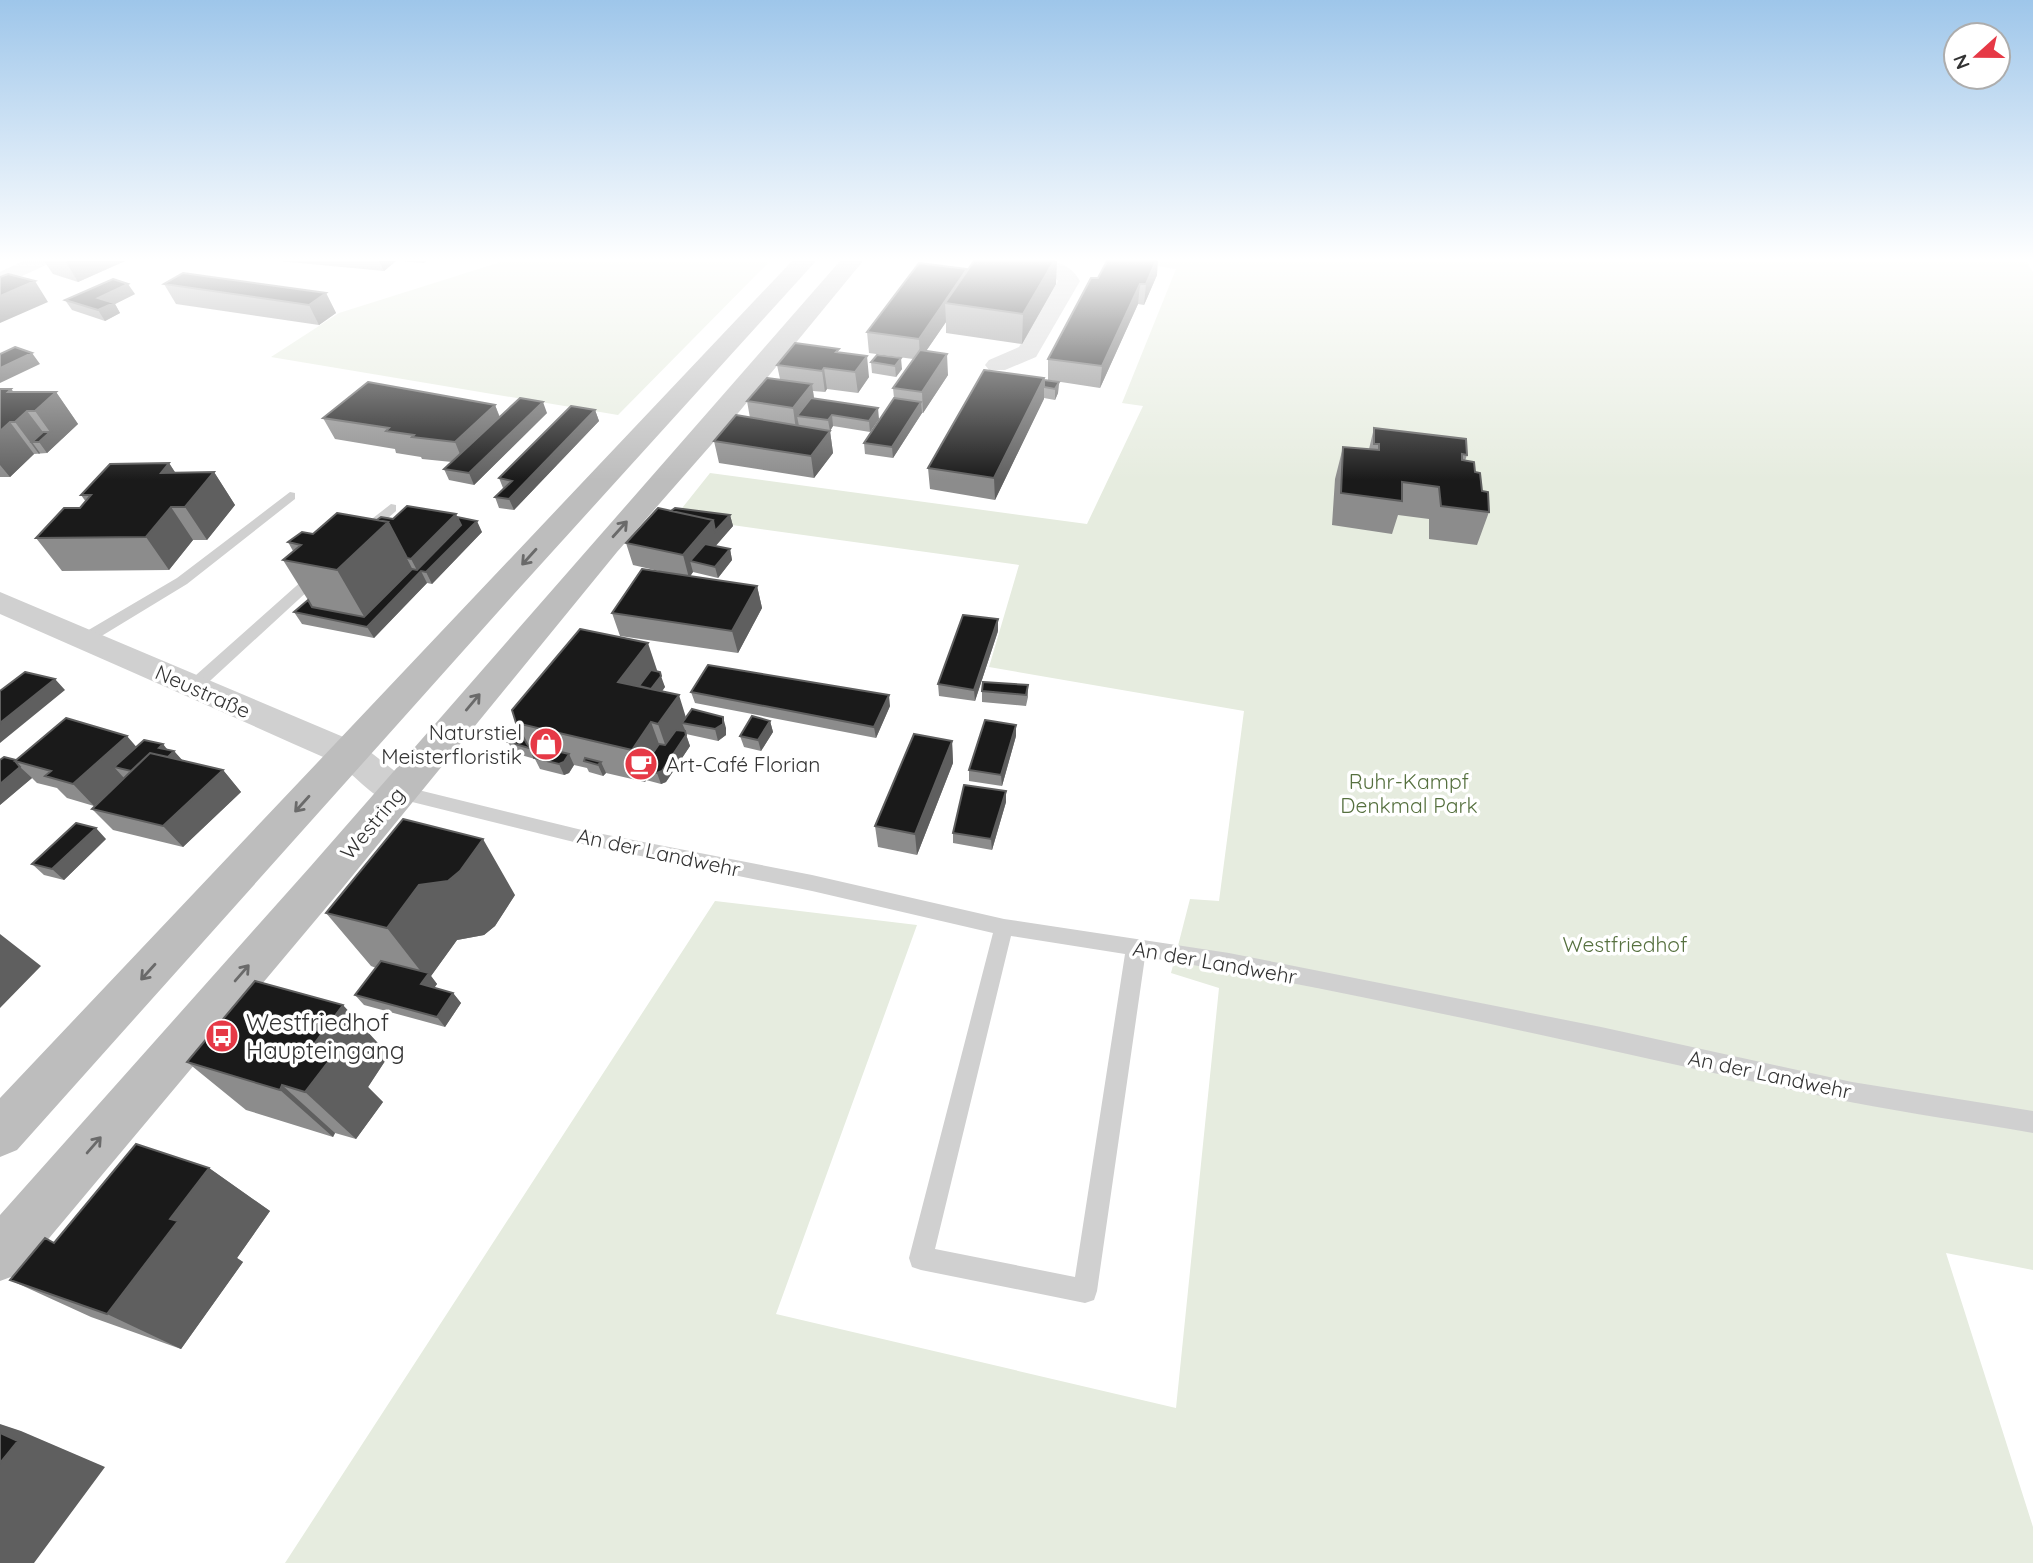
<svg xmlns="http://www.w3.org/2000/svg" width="2033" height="1563" font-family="Quicksand,sans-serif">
<rect width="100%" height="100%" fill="#fff"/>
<path fill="#e6ecdf" d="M504,261H770L618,415L271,357L339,313Z
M1152,261H2026L2033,272V1270L1946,1253L2033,1527V1563H285L715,901L917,925L776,1314L1176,1408L1219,988L1171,973L1190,899L1219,901L1244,711L989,667L1019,565L675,517L710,473L1087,524L1143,406L1122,403L1176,269L1150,265Z"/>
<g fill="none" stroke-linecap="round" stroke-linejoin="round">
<path fill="#d0d0d0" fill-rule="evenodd" d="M290,492L295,493V499L187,584L90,643H80L77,639L80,635L177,578Z
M391,504L396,505V511L369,535H359V529Z
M318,569L325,574L323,577L199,691H187L185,687L187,683L313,571Z
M398,785L582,830L812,875L1004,919L1229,953L1601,1027L1852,1082L2033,1111V1133C1972,1122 1911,1114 1850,1102C1615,1054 1382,995 1145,957L1097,1291L1094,1300L1085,1303L921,1270L912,1267L909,1258L993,933L812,891L582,844L392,797L389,792L392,787ZM1011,936L1125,954L1075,1277L935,1249Z"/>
<path fill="#d0d0d0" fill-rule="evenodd" d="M23,261H49L46,265L0,286V272Z
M1005,261C1032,261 1065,253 1080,281L1036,357L1005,370H989L985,365L989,360L1019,347L1058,281C1047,265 1025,270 1008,265Z
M0,592L360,744L410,783L416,792L410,801C377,812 358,772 330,760C220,711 110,662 0,614Z"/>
<path fill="#bdbdbd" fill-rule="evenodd" d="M792,261H816L514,594L17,1150L0,1157V1098Z
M840,261H863L725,429L617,552L340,891L19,1274L0,1281V1215L310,867Z"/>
</g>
<path fill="#8c8c8c" d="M44,261H125L78,282L53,274Z
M279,261H396L384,271Z
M402,261H426L424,263Z
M919,263L1056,284L1022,344L946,333V322L926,351L948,375L923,413H922L893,458L865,454L864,443L894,398L893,388L913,359L869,353L867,332Z
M1157,275L1144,305L1138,304L1100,388L1048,380V359L1098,278Z
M164,284L326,293L336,313L319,325L176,304Z
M135,294L115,304L120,313L105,321L72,310L65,300Z
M839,352L869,377L858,393L827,389L825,392L813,391L814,398L879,419L870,432L833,426L830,431L833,453L814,478L719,463L714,441L750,418L747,401L780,379L777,365Z
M877,355L902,369L896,377L872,373L871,362Z
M1044,378V380L1059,382L1058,393L1055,400L1044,398L995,500L930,489L928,468Z
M0,389H11L14,392H56L78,424L47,453L34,454L10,477H0Z
M495,405L500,417L547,413L474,485L449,480L444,469L452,462L422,459L421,457L396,453L395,449L335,439L323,418Z
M595,410L599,421L514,510L499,508L495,497L503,488L499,478Z
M1374,428L1467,455L1465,461L1475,472L1489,512L1477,545L1429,539V519L1398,515L1392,534L1332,525L1335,479L1343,447L1369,449Z
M169,463L175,472H214L235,505L207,540H193L169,570L62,571L36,538L80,508L86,502L81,495Z
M730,515L733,526L715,546L730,549L732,560L718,578L693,572L690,576L757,586L762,608L738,653L620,636L612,613L672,574L633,565L626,543Z
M457,517L482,532L432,584L427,583L374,638L302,624L294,612L308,600L283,560L293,551L288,542L313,534L393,519Z
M998,631L975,701L939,696L938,684Z
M657,672L665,687L662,691L686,718L726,728V735L718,741L686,734L690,746L666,782L661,784L646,780L645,782L606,773L603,776L589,772L587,768L574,765L569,773L564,775L540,769L535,759L514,753L508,742L519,729L516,723Z
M1028,685V697L1026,706L982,702V691Z
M691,692L890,706L876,738L695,703Z
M770,721L773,732L761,751L744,747L740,736Z
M1016,736L1002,786L969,781V770Z
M952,741L953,763L917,855L878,847L875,826Z
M136,747L174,751L182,761L223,770L241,792L183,847L113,830L92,809L116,786L94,806L67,798L57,788L37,783L32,778L0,805L16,760Z
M1006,791V802L992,850L953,843V833Z
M106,839L64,880L44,875L32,864Z
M515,895L495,926L484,935L457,940L431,976L437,984L434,988L453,993L461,1003L445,1027L364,1005L355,995L376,968L371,966L326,913Z
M389,1055L368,1087L383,1102L356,1139L335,1133L333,1137L246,1110L187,1062Z
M209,1168L270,1211L237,1258L243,1262L181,1349L91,1317L10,1280L54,1243Z"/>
<path fill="#5f5f5f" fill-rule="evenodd" d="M67,261H125L78,282L66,262Z
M379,261H396L384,271Z
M1054,261H1057L1056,284L1022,344L1023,314Z
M1156,261H1158L1157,275L1144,305L1146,284Z
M967,269L945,303L946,322L920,360L919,339Z
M35,281L48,302L0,323V296Z
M128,284L135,294L115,304L120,313L105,321L98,310V298Z
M1140,284L1138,304L1100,388L1102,366Z
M326,293L336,313L319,325L309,305Z
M32,353L40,364L0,383V368Z
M947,354L948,375L923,413L922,392Z
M867,356L869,377L858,393L855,372Z
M901,358L902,369L896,377L895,366Z
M824,368L827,389L825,392L822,371Z
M1044,378V399L995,500L994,478Z
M1059,382L1058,393L1055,400V389Z
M812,384L815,406L797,416L799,426L796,430L793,408Z
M11,389L26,409L56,392L78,424L47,453L39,442H32L40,453L39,454L15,422L8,392ZM27,411H35L50,432L46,436Z
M543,402L547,413L474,485L469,473Z
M921,402L922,413L893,458L892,447Z
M495,405L503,427L464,464L455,442Z
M878,408L879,419L870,432L869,421Z
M595,410L599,421L514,510L509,499Z
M832,415L833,426L830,431L833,453L814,478L811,456L830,431L828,420Z
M10,422L34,454L10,477L0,465V431Z
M169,463L190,496L161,473Z
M214,472L235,505L207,540L185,507Z
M171,507L193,540L169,570L146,537Z
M456,514L465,533L477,521L482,532L432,584L426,572L421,571L427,583L374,638L367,627L369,625L337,570L388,522L416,576L419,574L411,559Z
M730,515L733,526L701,563L690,561L693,572L689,578L683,555L713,520Z
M730,549L732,560L718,578L715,567Z
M757,586L762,608L738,653L732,631Z
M998,619V631L975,701L974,690Z
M648,643L659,676L647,693L618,682Z
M661,676L665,687L653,704L649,693Z
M55,679L65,690L0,743V723Z
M679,695L688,724L682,723L686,732L669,756L658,724Z
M889,695L890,706L876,738L874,727Z
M723,717L726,728V735L718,741L715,729Z
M770,721L773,732L761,751L758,740Z
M651,722L663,755L642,769L646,780L645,782L632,750Z
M1016,725V736L1002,786L1001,775Z
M686,735L690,746L666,782L661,784L657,773Z
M127,736L146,758L114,767L124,778L94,806L73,784Z
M952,741L953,763L917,855L915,834Z
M163,744L171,754L174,751L184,762L148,797L159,748Z
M569,754L574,765L569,773L564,775L559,764Z
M601,762L606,773L603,776L598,765Z
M20,767L32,778L0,805V784Z
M223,770L241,792L183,847L163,826Z
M1006,791V802L992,850L991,839Z
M96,828L106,839L64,880L52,869Z
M483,839L515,895L495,926L484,935L457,940L431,976L437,984L429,995L421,984L426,978L387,928L419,885Z
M0,934L41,966L0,1008Z
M453,993L461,1003L445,1027L437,1017Z
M343,1005L389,1055L368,1087L383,1102L356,1139L305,1092L312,1047Z
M282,1085L335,1133L333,1137L280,1090Z
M209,1168L270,1211L237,1258L243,1262L181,1349L107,1314L170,1219Z
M0,1424L21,1431L105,1467L34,1563H0Z"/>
<path fill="#1a1a1a" stroke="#5f5f5f" stroke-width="2" d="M974,261H1054L1023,314L945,303Z
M1107,261H1156L1146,284H1140L1102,366L1048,359L1091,278H1098Z
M919,263L967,269L919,339L867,332Z
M183,273L326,293L309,305L164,284Z
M8,274L35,281L0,296V277Z
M113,279L128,284L98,298L114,303L98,310L65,300Z
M795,343L839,349L836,352L867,356L855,372L824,368L822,371L777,365Z
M15,347L32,353L0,368V354Z
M920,350L947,354L922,392L893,388Z
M877,355L901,358L895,366L871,362Z
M984,370L1044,378L994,478L928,468Z
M767,378L812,384L793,408L747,401Z
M1044,380L1059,382L1055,389L1044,387Z
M368,382L495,405L455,442L412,437L414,435L386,431L389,428L323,418Z
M0,389H11L8,392H56L35,411H27L15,422H10L0,431Z
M520,398L543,402L469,473L444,469Z
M811,398L878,408L869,421L832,415L828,420L797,416Z
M894,398L921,402L892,447L864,443Z
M571,406L595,410L509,499L495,497L512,481L499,478Z
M736,415L830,431L811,456L714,441Z
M1374,428L1466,439L1467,455L1462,454V460L1474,462L1475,472L1480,473L1482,491L1488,492L1489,512L1441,506L1439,487L1402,482V501L1341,493L1343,447L1379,450V444H1374Z
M43,432H50L39,442H32Z
M169,463L161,473L214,472L185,507H171L146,537L36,538L64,508H80L91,495H81L110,464Z
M407,506L456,514L411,559L407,558L388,522L377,520L381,517L393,519Z
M658,508L713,520L683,555L626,543Z
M675,508L730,515L715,531L713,520L671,511Z
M337,513L388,522L337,570L283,560L301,545L288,542L302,532L313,534Z
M457,517L477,521L426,572L421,571L367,627L294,612L308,600L312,607L364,617L412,569L417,570L461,525Z
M705,544L730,549L715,567L690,561Z
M642,569L757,586L732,631L612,613Z
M963,615L998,619L974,690L938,684Z
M580,629L648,643L618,682L679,695L658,724L651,722L632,750L516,723L512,710Z
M708,665L889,695L874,727L691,692Z
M651,670L660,672L661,676L651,689L639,686Z
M25,672L55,679L0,723V691Z
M983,682L1028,685L1026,695L982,691Z
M692,709L723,717V724L715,729L682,723Z
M752,716L770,721L758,740L740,736Z
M66,718L127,736L73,784L45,776L51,771L15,761Z
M985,720L1016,725L1001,775L969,770Z
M519,729L527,744L530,747L531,745L569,754L564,762L559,764L534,758L533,754L536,750L508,742Z
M676,730L685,731L686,735L662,771L657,773L642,769L659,744L665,745Z
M914,734L952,741L915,834L875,826Z
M144,740L163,744L159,748L174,751L168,757L150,753L131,771L114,767Z
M150,753L223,770L163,826L92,809Z
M4,757L16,760L15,761L20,767L0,784V760Z
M585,758L601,762L598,765L584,761Z
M964,785L1006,791L991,839L953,833Z
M403,819L483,839L460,871L448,881L419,885L387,928L326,913Z
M76,823L96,828L52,869L32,864Z
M381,961L429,973L421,984L453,993L437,1017L355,995Z
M255,981L343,1005L312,1047L335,1053L305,1092L282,1085L280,1090L187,1062Z
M136,1144L209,1168L170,1219L178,1221L107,1314L10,1280L45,1238L54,1243Z
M0,1433L18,1441L0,1463Z"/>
<defs><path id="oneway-shaft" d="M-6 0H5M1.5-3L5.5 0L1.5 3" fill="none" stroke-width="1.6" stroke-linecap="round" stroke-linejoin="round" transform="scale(1.75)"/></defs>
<g stroke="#6a6a6a">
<use href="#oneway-shaft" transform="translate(620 529) rotate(-48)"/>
<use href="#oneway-shaft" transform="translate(529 557) rotate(132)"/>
<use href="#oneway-shaft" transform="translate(473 702) rotate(-50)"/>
<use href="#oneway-shaft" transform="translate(302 804) rotate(132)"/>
<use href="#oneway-shaft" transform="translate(148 972) rotate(132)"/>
<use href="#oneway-shaft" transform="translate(242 973) rotate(-49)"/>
<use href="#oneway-shaft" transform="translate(94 1145) rotate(-49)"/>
</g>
<linearGradient id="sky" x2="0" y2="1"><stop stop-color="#9ec6ea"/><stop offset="0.54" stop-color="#fff"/><stop offset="1" stop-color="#fff" stop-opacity="0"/></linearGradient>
<rect width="2033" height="480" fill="url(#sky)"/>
<defs>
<symbol id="shop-disc" viewBox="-11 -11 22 22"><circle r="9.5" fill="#e63946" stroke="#fff"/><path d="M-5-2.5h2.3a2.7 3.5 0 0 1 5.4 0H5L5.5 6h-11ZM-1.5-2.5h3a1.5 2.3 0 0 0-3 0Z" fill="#fff"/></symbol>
<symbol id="cafe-disc" viewBox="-11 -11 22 22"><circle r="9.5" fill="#e63946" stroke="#fff"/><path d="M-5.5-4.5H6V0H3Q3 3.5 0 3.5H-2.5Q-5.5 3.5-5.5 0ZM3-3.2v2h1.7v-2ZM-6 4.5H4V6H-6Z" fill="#fff"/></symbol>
<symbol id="bus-disc" viewBox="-11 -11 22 22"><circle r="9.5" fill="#e63946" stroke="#fff"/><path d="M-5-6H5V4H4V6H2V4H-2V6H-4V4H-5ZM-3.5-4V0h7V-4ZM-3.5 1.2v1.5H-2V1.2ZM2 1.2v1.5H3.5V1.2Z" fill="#fff"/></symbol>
</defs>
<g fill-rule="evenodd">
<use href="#shop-disc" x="527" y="725" width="38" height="38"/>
<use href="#cafe-disc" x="622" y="745" width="38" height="38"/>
<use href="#bus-disc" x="203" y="1017" width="38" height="38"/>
</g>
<g text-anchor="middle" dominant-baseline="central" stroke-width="7" stroke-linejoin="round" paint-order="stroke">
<g font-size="21" fill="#333" stroke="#fff">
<text transform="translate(203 691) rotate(24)">Neustraße</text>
<text transform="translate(372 823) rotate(-50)">Westring</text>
<text transform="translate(659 852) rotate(12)">An der Landwehr</text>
<text transform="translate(1215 962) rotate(10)">An der Landwehr</text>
<text transform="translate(1770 1074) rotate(12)">An der Landwehr</text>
</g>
<g font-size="21" fill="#333" stroke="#fff" text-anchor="end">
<text x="522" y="732">Naturstiel<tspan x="522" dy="24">Meisterfloristik</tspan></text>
<text x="666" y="764" text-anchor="start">Art-Café Florian</text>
</g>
<g font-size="21" fill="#56703f" stroke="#fff">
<text x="1409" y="781">Ruhr-Kampf<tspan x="1409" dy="24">Denkmal Park</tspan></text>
<text x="1625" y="944">Westfriedhof</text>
</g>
<g font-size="24" fill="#333" stroke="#fff" text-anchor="start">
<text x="246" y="1022">Westfriedhof<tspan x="246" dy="28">Haupteingang</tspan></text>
</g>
</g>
<g transform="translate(1977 56) rotate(249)"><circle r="33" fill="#ffffff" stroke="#adadad" stroke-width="2"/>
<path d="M0-5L12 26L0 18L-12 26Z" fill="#e63946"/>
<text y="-10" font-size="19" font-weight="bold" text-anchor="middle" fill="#333333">N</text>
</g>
</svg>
